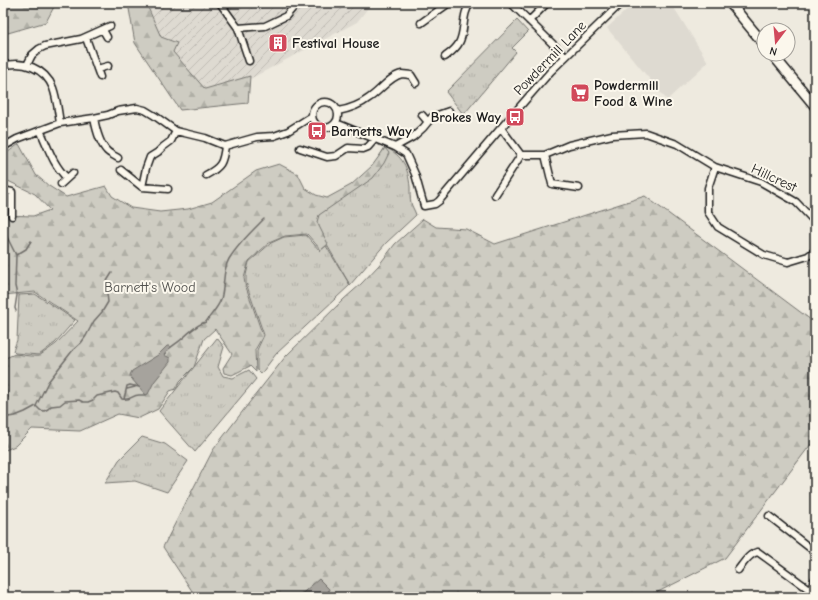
<svg xmlns="http://www.w3.org/2000/svg" width="818" height="600" font-family="'Comic Neue',sans-serif">
<defs>
<pattern id="industrial-furrows" width="10" height="10" patternUnits="userSpaceOnUse"><rect width="10" height="10" fill="#dedad1"/><path d="M-1 1l2-2M0 10L10 0M9 11l2-2" fill="none" stroke="#bebab3"/></pattern>
<pattern id="grass-tufts" width="24" height="20" patternUnits="userSpaceOnUse"><rect width="24" height="20" fill="#ceccc2"/><path d="M3 7l-1-3M5 7V3M7 7l1-3M15 17l-1-3M17 17v-4M19 17l1-3" fill="none" stroke="#b0afa6"/></pattern>
<pattern id="forest-firs" width="22" height="20" patternUnits="userSpaceOnUse"><rect width="22" height="20" fill="#ceccc2"/><path d="M5 1l3.5 6h-7zM16 11l3.5 6h-7z" fill="#b0afa6"/></pattern>
</defs>
<rect width="100%" height="100%" fill="#eeeadf"/>
<filter id="ink" filterUnits="userSpaceOnUse"><feTurbulence type="fractalNoise" baseFrequency=".025" numOctaves="2"/><feDisplacementMap in="SourceGraphic" scale="8" xChannelSelector="R" yChannelSelector="G"/><feConvolveMatrix kernelMatrix="1 2 1 2 8 2 1 2 1" color-interpolation-filters="sRGB"/></filter>
<g filter="url(#ink)">
<path fill="#dedad1" d="M634,3H671L708,62L667,100L607,28Z"/>
<path fill="url(#industrial-furrows)" d="M126,3H372L357,22L197,107Z"/>
<path fill="url(#grass-tufts)" stroke="#75746f" d="M517,20L528,32L512,48L516,52L465,113L463,114L446,92Z
M385,147C403,156 408,167 410,187C410,193 410,198 411,203C412,207 415,211 416,215L386,243L350,285L309,214L365,180Z
M306,235L320,251L326,246L350,285L276,354L261,374L257,370V350L264,335L246,283V275L249,262L271,243L284,237Z
M35,294L75,320L55,343L39,355L15,353L13,351L17,340L19,295Z
M217,338L224,347L218,367L223,376L233,378L249,370L256,379L195,452L159,411Z
M142,437L165,444L188,461L167,492L135,481L105,483L119,460Z"/>
<path fill="url(#forest-firs)" stroke="#75746f" d="M3,3H56L46,22L8,33L3,30Z
M128,3H146L161,37L177,43L173,52L205,89L250,76L248,103L180,110L135,43Z
M19,144L36,175L49,186L66,197L106,186L112,196L131,208L160,212L188,209L212,202L256,171L279,164L298,174L305,188L316,195L327,198L351,185L372,166L385,148L389,153L384,163L373,178L319,215L317,222L328,244L321,250L307,234L285,236L269,243L249,261L244,278L245,284L263,336L255,350L256,372L250,366L232,375L224,373L223,368L232,354L215,329L204,339L194,367L180,381L176,389L170,391L158,409L139,418L118,414L80,431L32,429L15,446L3,451V359L15,354L30,356H39L56,344L78,321L35,292L3,295V215L33,216L50,210L35,194L6,180L4,155Z
M645,196L815,323V426L814,440L725,558L648,597H196L163,547L213,450L249,403L286,356L344,299L361,284L379,265L395,244L423,219L436,227L466,229L495,244Z"/>
<path fill="#a6a39d" stroke="#6f6d69" d="M167,346H169L170,348L164,355L170,358V362L154,382L148,394L146,395L130,377V375L132,371L158,355Z
M319,579L329,589L327,597H298Z"/>
<g fill="none" stroke-linecap="round" stroke-linejoin="round">
<path stroke="#6f6d69" stroke-width="1.5" d="M5,233L16,255
M16,311L15,308L17,295L15,286L16,255L26,249L31,241
M170,348C175,344 180,341 184,337C191,331 197,324 206,322C211,314 218,308 221,299C225,286 222,271 229,259C238,244 252,231 264,219
M3,364L4,360
M3,387L6,390L8,397L4,404L6,414L8,417
M127,389L135,387
M124,399L127,386L130,385L139,387
M36,406L40,410L44,411L48,409L51,406L60,405L65,401L79,400L83,402H88L93,400L97,396L115,392L118,393L122,399C131,401 132,395 139,395C142,395 144,395 146,395
M3,425L8,417L15,416L25,412L36,406L48,382L73,350L81,343L86,336L94,321L102,312L108,302L106,285L107,281L112,273"/>
<defs>
<path id="street" d="M220,3L238,28L249,61
M511,3L565,56
M529,21L547,3
M421,23L449,3
M238,28L265,26L286,16L297,3
M103,30L107,37
M86,38L100,77
M445,57C450,53 456,49 459,43C466,31 461,13 471,3
M27,65L32,55L39,49L45,46L81,39L110,26
M3,66C23,60 45,68 53,88C57,99 58,111 60,123
M97,69L108,66
M312 115a13 13 0 1 1 26 0a13 13 0 1 1-26 0Z
M338,111C349,109 360,105 369,98C379,92 390,76 402,74C405,74 408,75 411,75L416,83
M422,115L428,122
M94,118C96,129 99,143 107,151C110,154 115,156 118,158
M336,123L395,147L406,154L415,174L424,206L435,204L439,201L501,128L551,71L621,3
M501,128L521,155H545L569,145L612,135L646,133L677,144L715,167L761,182L796,202L815,222
M40,130C48,147 53,165 67,178
M3,147L17,139L60,123L94,118L108,115L118,111L137,108L145,110L155,116L176,131L205,138L225,146L257,137L274,136L288,131L312,116
M395,147L413,137L423,128L432,117L449,111
M300,148L327,157L336,156L348,148L363,149L368,147L375,139
M545,155L552,184L579,188
M715,167L708,188V212L718,227L764,255L788,262L808,256L815,251
M121,170L142,187
M206,175C221,167 223,163 225,146
M61,184L73,173
M168,189L142,187L146,168L150,157L158,152L163,147L171,141L176,131
M3,190L12,192V216
M495,195L521,155
M769,516L815,552
M738,570C743,564 749,553 758,552L810,590
M806,597L815,579"/>
<path id="secondary" d="M730,3L764,44
M772,54L815,106"/>
</defs>
<use href="#street" stroke="#1c1c1c" stroke-width="9"/>
<use href="#secondary" stroke="#1c1c1c" stroke-width="12"/>
<use href="#street" stroke="#fbf7ec" stroke-width="6"/>
<use href="#secondary" stroke="#fbf7ec" stroke-width="9"/>
</g>
</g>
<defs>
<symbol id="building-square" viewBox="-11 -11 22 22"><rect x="-9" y="-9" width="18" height="18" rx="4" fill="#d1495b" stroke="#fbf7ec"/><path d="M-4-6H4V6H1V3H-1V6H-4ZM-2.5-4.3h1.7v1.8h-1.7ZM.8-4.3h1.7v1.8H.8ZM-2.5-1h1.7V.8h-1.7ZM.8-1h1.7V.8H.8Z" fill="#fff"/></symbol>
<symbol id="supermarket-square" viewBox="-11 -11 22 22"><rect x="-9" y="-9" width="18" height="18" rx="4" fill="#d1495b" stroke="#fbf7ec"/><path d="M-6-5.5h2.5l.6 2H6L4.5 2H-2.5L-4.4-4H-6ZM-1.5 3.2a1.3 1.3 0 1 0 .1 0ZM3 3.2a1.3 1.3 0 1 0 .1 0Z" fill="#fff"/></symbol>
<symbol id="bus-square" viewBox="-11 -11 22 22"><rect x="-9" y="-9" width="18" height="18" rx="4" fill="#d1495b" stroke="#fbf7ec"/><path d="M-5-6H5V4H4V6H2V4H-2V6H-4V4H-5ZM-3.5-4V0h7V-4ZM-3.5 1.2v1.5H-2V1.2ZM2 1.2v1.5H3.5V1.2Z" fill="#fff"/></symbol>
</defs>
<g fill-rule="evenodd">
<use href="#building-square" x="267" y="32" width="22" height="22"/>
<use href="#supermarket-square" x="569" y="82" width="22" height="22"/>
<use href="#bus-square" x="504" y="106" width="22" height="22"/>
<use href="#bus-square" x="306" y="120" width="22" height="22"/>
</g>
<g text-anchor="middle" dominant-baseline="central" stroke-width="4" stroke-linejoin="round" paint-order="stroke">
<g font-size="14" font-weight="bold" fill="#1c1c1c" stroke="#fbf7ec" text-anchor="start">
<text x="292" y="43">Festival House</text>
<text x="594" y="85">Powdermill<tspan x="594" dy="16">Food &amp; Wine</tspan></text>
<text x="501" y="117" text-anchor="end">Brokes Way</text>
<text x="331" y="131">Barnetts Way</text>
</g>
<g font-size="14" fill="#1c1c1c" stroke="#fbf7ec">
<text transform="translate(550 58) rotate(-46)">Powdermill Lane</text>
<text transform="translate(774 178) rotate(25)">Hillcrest</text>
</g>
<g font-size="14" fill="#51514e" stroke="#fbf7ec">
<text x="150" y="287">Barnett's Wood</text>
</g>
</g>
<rect width="818" height="600" fill="none" stroke="#fbf7ec" stroke-width="16"/>
<rect x="8" y="8" width="802" height="584" fill="none" stroke="#1c1c1c" stroke-width="1.5" filter="url(#ink)"/>
<g transform="translate(776 42) rotate(196)"><circle r="19" fill="#fbf7ec" stroke="#a29f99"/>
<path d="M0-3L7 15L0 10L-7 15Z" fill="#d1495b"/>
<text y="-6" font-size="11" font-weight="bold" text-anchor="middle" fill="#1c1c1c">N</text>
</g>
</svg>
